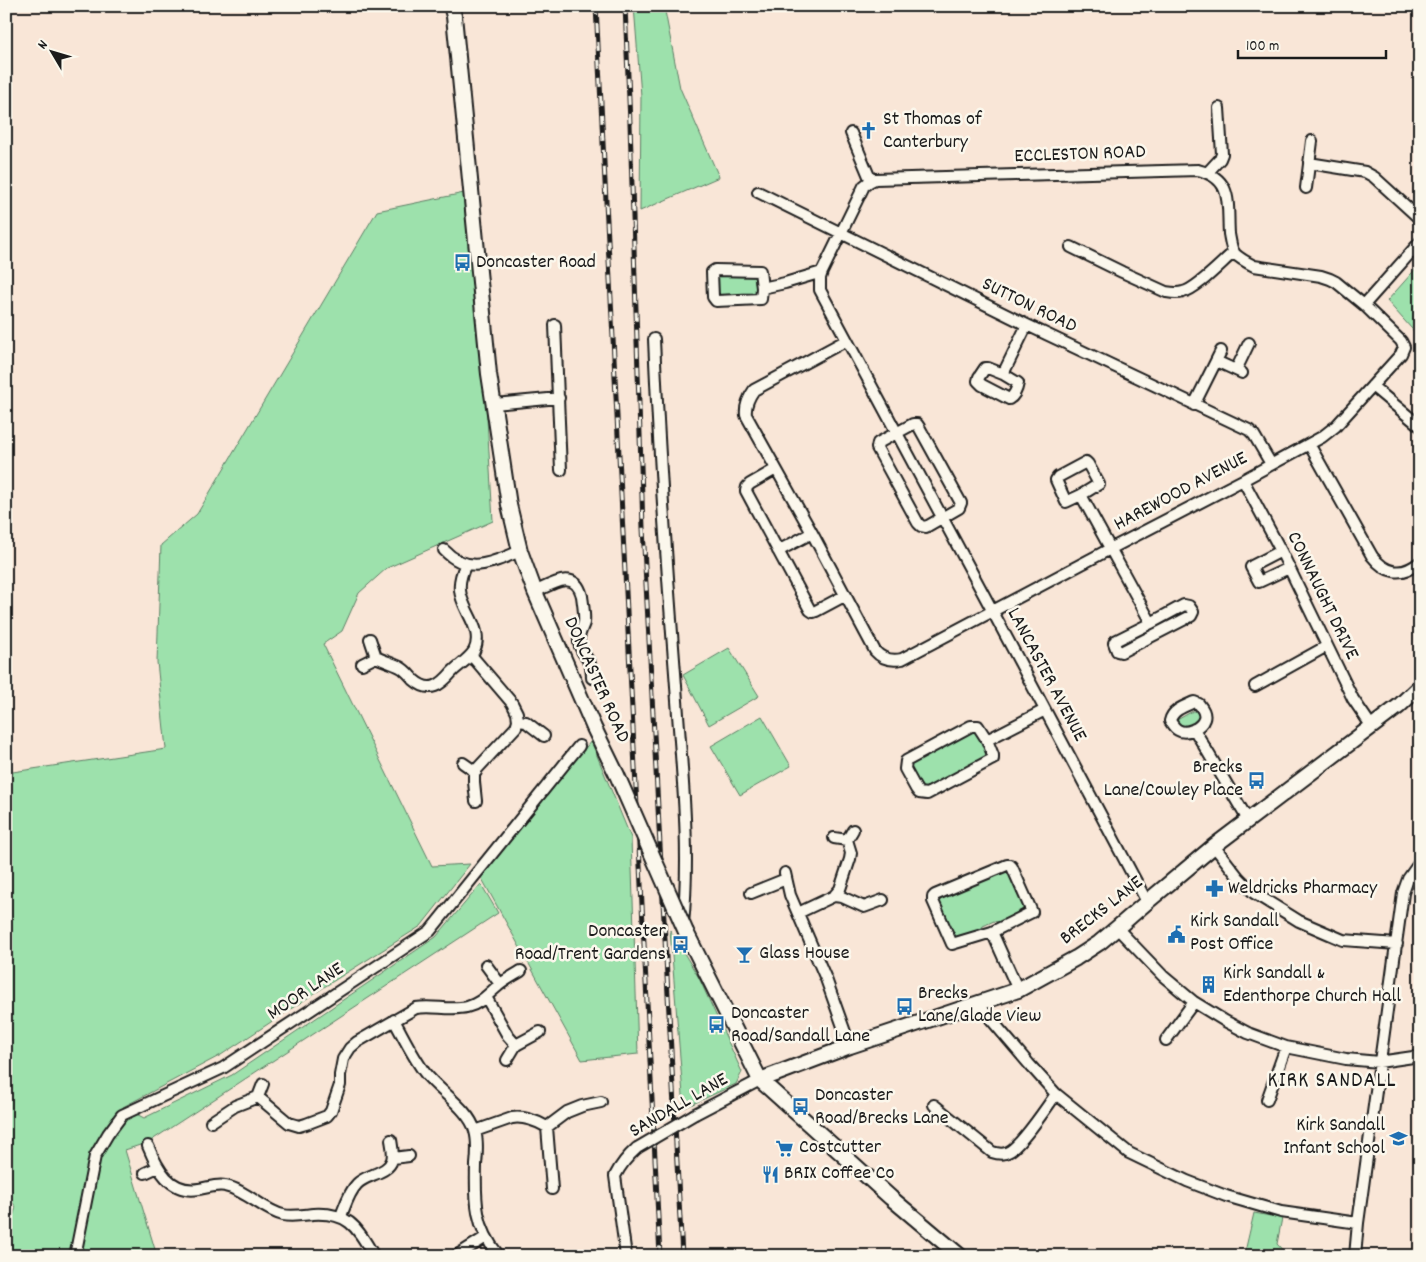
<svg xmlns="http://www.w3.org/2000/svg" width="1426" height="1262" font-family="Dekko,sans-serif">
<rect width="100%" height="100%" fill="#f9e6d7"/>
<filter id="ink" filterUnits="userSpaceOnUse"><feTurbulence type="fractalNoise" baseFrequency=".02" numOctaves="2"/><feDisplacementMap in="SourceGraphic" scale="10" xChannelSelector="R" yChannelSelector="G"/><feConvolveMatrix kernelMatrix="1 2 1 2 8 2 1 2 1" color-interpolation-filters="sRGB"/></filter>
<g filter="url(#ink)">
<path fill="#9de1ac" stroke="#5c7e64" d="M634,6H664L680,88L719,177L640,211L641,96Z
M464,193L475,278L481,368L486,401L493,521L387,568L359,593L342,631L323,644L432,866L470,864L421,926L324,987L221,1055L123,1107L144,1118L232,1075L436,937L481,884L498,913L149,1142L125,1150L157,1256H6V1238L16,1207L6,1194V773L166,749L157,662L161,545L197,514L377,211Z
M1420,264V338L1387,301Z
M719,274H753L756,278L757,292L755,295L722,299L716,294V276Z
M729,648L759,696L709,725L683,675Z
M1193,711H1196L1199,716L1196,723L1183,729L1176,722L1177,720Z
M762,716L791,766L740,795L711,746Z
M969,731L977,733C982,742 990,750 983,760L927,789L922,790L909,772V765Z
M591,741L631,838L638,1054L582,1060L481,877Z
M1003,870L1010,872L1025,904L1021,912L1002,923L994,921L983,926L980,932L954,938L937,903L942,896Z
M670,930L699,978L742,1072L736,1084L684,1108Z
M1254,1213L1282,1218L1277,1244L1288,1256H1244Z"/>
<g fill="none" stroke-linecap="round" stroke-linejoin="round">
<defs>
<path id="minor" d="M851,133L871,181
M1309,163L1365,172L1374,177L1420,219
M1208,172L1220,159L1222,154L1219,108
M1306,188L1312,141
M758,192L1027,325L1249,430L1254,435L1271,464
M1071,247L1122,272L1166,292C1172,293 1177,294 1183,292C1197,289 1222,262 1234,252
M762,288L760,271L715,270L712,272L713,297L716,301L761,299L762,288L785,283L822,272
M1364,305L1420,242
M555,325L561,470
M654,339C659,455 667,570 676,686C681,764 691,846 683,924
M847,340L754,390C749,397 745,407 746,415L812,533L875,651C882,659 892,661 902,659L1110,549L1243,480L1322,437L1336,426L1401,354L1404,347L1401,341L1364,305L1336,282L1330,279L1321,276L1254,266C1248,263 1239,258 1234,253C1231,248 1230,239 1229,234C1227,204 1234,179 1198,170L875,179L869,182L864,186L822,272L820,278V290L992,610L1147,902
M1216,361L1242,373
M1236,370L1249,343
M1003,374L988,368H985L979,377L978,381L982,385L1009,399C1014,396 1017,389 1018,383L1003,374L1027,325
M1372,386L1420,426
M494,404L559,398
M1194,405L1221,351
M913,424H917L919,427L961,503L959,508L926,527L921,526L918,523L877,448L878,443Z
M1309,444L1372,556C1386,574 1402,577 1420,562
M776,469L750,484L747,487L746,491L810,610L813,612L816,611L846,595
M1243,480L1281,551L1353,699L1372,727
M1081,495L1099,484L1088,464L1086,462L1058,477L1056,480L1066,502L1081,495L1151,623L1184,605L1189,606L1193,612L1191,616L1121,652L1117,651L1114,643L1115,641L1151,623
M444,550C468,575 492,563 520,551
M778,551L812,533
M1281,551L1252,566L1251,567L1252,569L1259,582L1289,568
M535,592C552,584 575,568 582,596C583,604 585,615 584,623C582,629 578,635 579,642C579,649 586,656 589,662C592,667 592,672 592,678
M471,655L512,703L517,713L518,720L516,727L477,769L474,775V782L476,801
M376,657C384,661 392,663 400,667C406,670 410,676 414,680C430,694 441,685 452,672C459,665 469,659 474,651C485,629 461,610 460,590C459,581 462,572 466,564
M362,664L376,657L370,639
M1255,686L1327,646
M1194,702L1199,704C1202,708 1206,713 1204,719C1201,728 1186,735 1178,730C1174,728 1172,724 1170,721C1172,710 1185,706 1194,702Z
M518,721L526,722L544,736
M1194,729L1248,820
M987,740L978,726H971L906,761L905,769L916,789L919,793L927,794L989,761L993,759V755L987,740L1045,710
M463,763L476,772
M834,838L847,840L853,830
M1214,846L1239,878L1254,893L1299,921L1343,940L1397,944
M785,873L790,895L826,979L850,1046
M751,893L786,879
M834,896L842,897L864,907L883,900
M798,913L834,896L840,889L850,859L851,853L847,840
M1117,928L1163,976L1194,1002L1225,1021L1248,1033L1286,1047L1346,1059L1379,1062L1420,1056
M992,932L1032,912L1012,867L1010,865H1007L935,895L933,897V901L952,944L992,932L1018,990
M486,965L500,984
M486,997L508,1036L516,1045
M977,1003L1029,1064L1056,1094L1129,1153L1187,1181L1226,1196L1281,1212L1358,1223
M394,1020C404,1038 413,1057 425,1073C439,1091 470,1110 475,1131C478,1141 477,1155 476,1165C475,1201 475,1227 499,1256
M1166,1040L1194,1002
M507,1060L516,1045L540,1032
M258,1097L289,1123L299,1126L306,1124L327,1116L331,1111L340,1085V1075L343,1059L350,1048L357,1042L416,1008C433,1005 450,1011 467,1007C480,1004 488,994 498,986C505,980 513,976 521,971
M1267,1100L1286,1047
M934,1105L992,1152C998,1154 1003,1155 1008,1152C1020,1147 1047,1107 1056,1094
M695,1114L760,1080
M211,1122L235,1106L258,1097L263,1084
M547,1127L567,1112L582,1106L601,1102
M475,1131L512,1118C523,1116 537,1121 547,1127L552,1189
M148,1146C157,1168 170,1194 199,1189C207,1188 217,1184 225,1186C246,1190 264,1211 283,1215C292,1217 303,1215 313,1214C350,1212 357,1228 374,1256
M393,1158L409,1156
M145,1173L158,1167
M341,1216C345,1206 349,1192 357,1184C366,1174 388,1174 392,1160C394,1154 392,1146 391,1140
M75,1256L95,1156L108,1134L122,1115L223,1068L430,931L579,746
M456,1256L486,1237
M626,1256L615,1176C621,1164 628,1156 637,1148
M1355,1256L1358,1223L1403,893L1408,879L1420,862"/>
<path id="tertiary" d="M451,6L454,16L489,374L509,505L520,551L535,592L594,728L617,775
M686,932L760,1080L891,1198L960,1256
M760,1080L850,1046L1018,990L1076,958L1099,943L1117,928L1147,902L1214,846L1399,706L1420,686"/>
</defs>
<use href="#minor" stroke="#1c1c1c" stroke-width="14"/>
<use href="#tertiary" stroke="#1c1c1c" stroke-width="18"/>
<use href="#minor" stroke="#fbf7ec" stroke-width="10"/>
<use href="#tertiary" stroke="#fbf7ec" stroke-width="14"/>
<defs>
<path id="rail" d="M596,6L660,1256
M625,6L630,123L643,528L682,1256"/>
</defs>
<use href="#rail" stroke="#1c1c1c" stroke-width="5"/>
<use href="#rail" stroke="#fbf7ec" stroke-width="3" stroke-dasharray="9" stroke-linecap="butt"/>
<defs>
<path id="minor-bridge" d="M637,1148L695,1114"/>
<path id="tertiary-bridge" d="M617,775L686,932"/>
</defs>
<use href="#minor-bridge" stroke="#1c1c1c" stroke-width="14" stroke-linecap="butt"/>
<use href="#tertiary-bridge" stroke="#1c1c1c" stroke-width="18" stroke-linecap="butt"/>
<use href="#minor-bridge" stroke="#fbf7ec" stroke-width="10"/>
<use href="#tertiary-bridge" stroke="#fbf7ec" stroke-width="14"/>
</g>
</g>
<defs>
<symbol id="church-bare" viewBox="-9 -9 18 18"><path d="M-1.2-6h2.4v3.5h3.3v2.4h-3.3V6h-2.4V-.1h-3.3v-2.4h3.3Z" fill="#1f6fb2" stroke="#fbf7ec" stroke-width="2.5" paint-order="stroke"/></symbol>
<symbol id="bus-bare" viewBox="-9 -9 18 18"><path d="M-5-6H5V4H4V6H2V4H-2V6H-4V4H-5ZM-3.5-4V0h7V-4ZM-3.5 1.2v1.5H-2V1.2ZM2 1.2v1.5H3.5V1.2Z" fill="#1f6fb2" stroke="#fbf7ec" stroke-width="2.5" paint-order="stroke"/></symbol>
<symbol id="pharmacy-bare" viewBox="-9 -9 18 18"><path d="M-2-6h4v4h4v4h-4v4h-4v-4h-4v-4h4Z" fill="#1f6fb2" stroke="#fbf7ec" stroke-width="2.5" paint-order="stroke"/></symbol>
<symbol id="civic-bare" viewBox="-9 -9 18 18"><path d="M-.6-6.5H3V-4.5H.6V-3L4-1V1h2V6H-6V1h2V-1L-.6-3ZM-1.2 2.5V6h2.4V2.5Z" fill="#1f6fb2" stroke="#fbf7ec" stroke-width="2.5" paint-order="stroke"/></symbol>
<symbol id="bar-bare" viewBox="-9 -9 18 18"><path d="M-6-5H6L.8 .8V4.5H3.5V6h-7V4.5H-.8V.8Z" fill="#1f6fb2" stroke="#fbf7ec" stroke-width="2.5" paint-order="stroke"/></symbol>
<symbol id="building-bare" viewBox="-9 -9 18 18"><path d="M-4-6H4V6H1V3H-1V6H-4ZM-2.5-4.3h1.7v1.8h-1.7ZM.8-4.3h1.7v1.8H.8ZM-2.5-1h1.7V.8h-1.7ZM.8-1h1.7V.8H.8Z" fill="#1f6fb2" stroke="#fbf7ec" stroke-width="2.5" paint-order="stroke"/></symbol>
<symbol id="school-bare" viewBox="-9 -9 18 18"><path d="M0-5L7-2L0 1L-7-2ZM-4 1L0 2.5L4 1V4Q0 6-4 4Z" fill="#1f6fb2" stroke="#fbf7ec" stroke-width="2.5" paint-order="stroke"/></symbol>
<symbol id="supermarket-bare" viewBox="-9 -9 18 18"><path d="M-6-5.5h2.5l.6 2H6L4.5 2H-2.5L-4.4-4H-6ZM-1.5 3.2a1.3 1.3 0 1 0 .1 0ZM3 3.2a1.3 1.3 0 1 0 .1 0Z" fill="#1f6fb2" stroke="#fbf7ec" stroke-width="2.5" paint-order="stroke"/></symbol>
<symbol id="restaurant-bare" viewBox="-9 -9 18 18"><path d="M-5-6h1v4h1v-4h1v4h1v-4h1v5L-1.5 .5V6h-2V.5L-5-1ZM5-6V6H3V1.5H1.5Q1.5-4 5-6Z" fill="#1f6fb2" stroke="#fbf7ec" stroke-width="2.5" paint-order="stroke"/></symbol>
</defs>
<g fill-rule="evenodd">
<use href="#church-bare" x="856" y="118" width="25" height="25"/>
<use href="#bus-bare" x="450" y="250" width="25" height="25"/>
<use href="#bus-bare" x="1244" y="768" width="25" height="25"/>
<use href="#pharmacy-bare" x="1202" y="876" width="25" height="25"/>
<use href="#civic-bare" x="1164" y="922" width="25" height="25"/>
<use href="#bus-bare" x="668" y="932" width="25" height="25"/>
<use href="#bar-bare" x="732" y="942" width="25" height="25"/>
<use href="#building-bare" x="1196" y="972" width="25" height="25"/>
<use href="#bus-bare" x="892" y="994" width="25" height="25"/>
<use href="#bus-bare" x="704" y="1012" width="25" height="25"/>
<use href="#bus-bare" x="788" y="1094" width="25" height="25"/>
<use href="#school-bare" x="1386" y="1126" width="25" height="25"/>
<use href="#supermarket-bare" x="772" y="1136" width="25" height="25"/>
<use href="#restaurant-bare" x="758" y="1162" width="25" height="25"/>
</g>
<g text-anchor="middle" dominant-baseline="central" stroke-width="5" stroke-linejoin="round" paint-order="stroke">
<g font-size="20" fill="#1c1c1c" stroke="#fbf7ec" text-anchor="start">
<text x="883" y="120">St Thomas of<tspan x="883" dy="23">Canterbury</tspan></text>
<text x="476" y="263">Doncaster Road</text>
<text x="1243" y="768" text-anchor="end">Brecks<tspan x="1243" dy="23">Lane/Cowley Place</tspan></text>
<text x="1228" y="889">Weldricks Pharmacy</text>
<text x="1190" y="922">Kirk Sandall<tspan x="1190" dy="23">Post Office</tspan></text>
<text x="666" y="932" text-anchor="end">Doncaster<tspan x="666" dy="23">Road/Trent Gardens</tspan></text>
<text x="759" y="954">Glass House</text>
<text x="1223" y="974">Kirk Sandall &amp;<tspan x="1223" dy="23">Edenthorpe Church Hall</tspan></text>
<text x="918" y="994">Brecks<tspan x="918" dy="23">Lane/Glade View</tspan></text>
<text x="731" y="1014">Doncaster<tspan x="731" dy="23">Road/Sandall Lane</tspan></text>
<text x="815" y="1096">Doncaster<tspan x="815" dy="23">Road/Brecks Lane</tspan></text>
<text x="1385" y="1126" text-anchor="end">Kirk Sandall<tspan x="1385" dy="23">Infant School</tspan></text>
<text x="799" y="1148">Costcutter</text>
<text x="784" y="1174">BRIX Coffee Co</text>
</g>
<g font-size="20" fill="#1c1c1c" stroke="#fbf7ec">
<text transform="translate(1080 155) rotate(-2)">ECCLESTON ROAD</text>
<text transform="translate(1029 306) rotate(26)">SUTTON ROAD</text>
<text transform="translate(1181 492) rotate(-28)">HAREWOOD AVENUE</text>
<text transform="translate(1322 596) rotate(64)">CONNAUGHT DRIVE</text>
<text transform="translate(1046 675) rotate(62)">LANCASTER AVENUE</text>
<text transform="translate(596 680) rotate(66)">DONCASTER ROAD</text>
<text transform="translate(1102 911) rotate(-38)">BRECKS LANE</text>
<text transform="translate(306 992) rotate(-34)">MOOR LANE</text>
<text transform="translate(679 1106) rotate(-30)">SANDALL LANE</text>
</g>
<g font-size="22" letter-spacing="1" fill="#1c1c1c" stroke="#fbf7ec">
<text x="1332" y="1081">KIRK SANDALL</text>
</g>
</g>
<rect width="1426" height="1262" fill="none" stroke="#fbf7ec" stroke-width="25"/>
<rect x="12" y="12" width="1401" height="1237" fill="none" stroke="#1c1c1c" stroke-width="2" filter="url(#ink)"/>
<g transform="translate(52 52) rotate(308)" stroke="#fbf7ec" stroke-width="4" paint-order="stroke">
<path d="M0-4L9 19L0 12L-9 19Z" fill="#1c1c1c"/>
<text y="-8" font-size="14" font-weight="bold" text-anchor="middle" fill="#1c1c1c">N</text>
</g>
<path d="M1238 50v8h148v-8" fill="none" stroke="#1c1c1c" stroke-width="2.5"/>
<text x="1246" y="50" font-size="15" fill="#1c1c1c" stroke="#fbf7ec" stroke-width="4" paint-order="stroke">100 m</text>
</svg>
